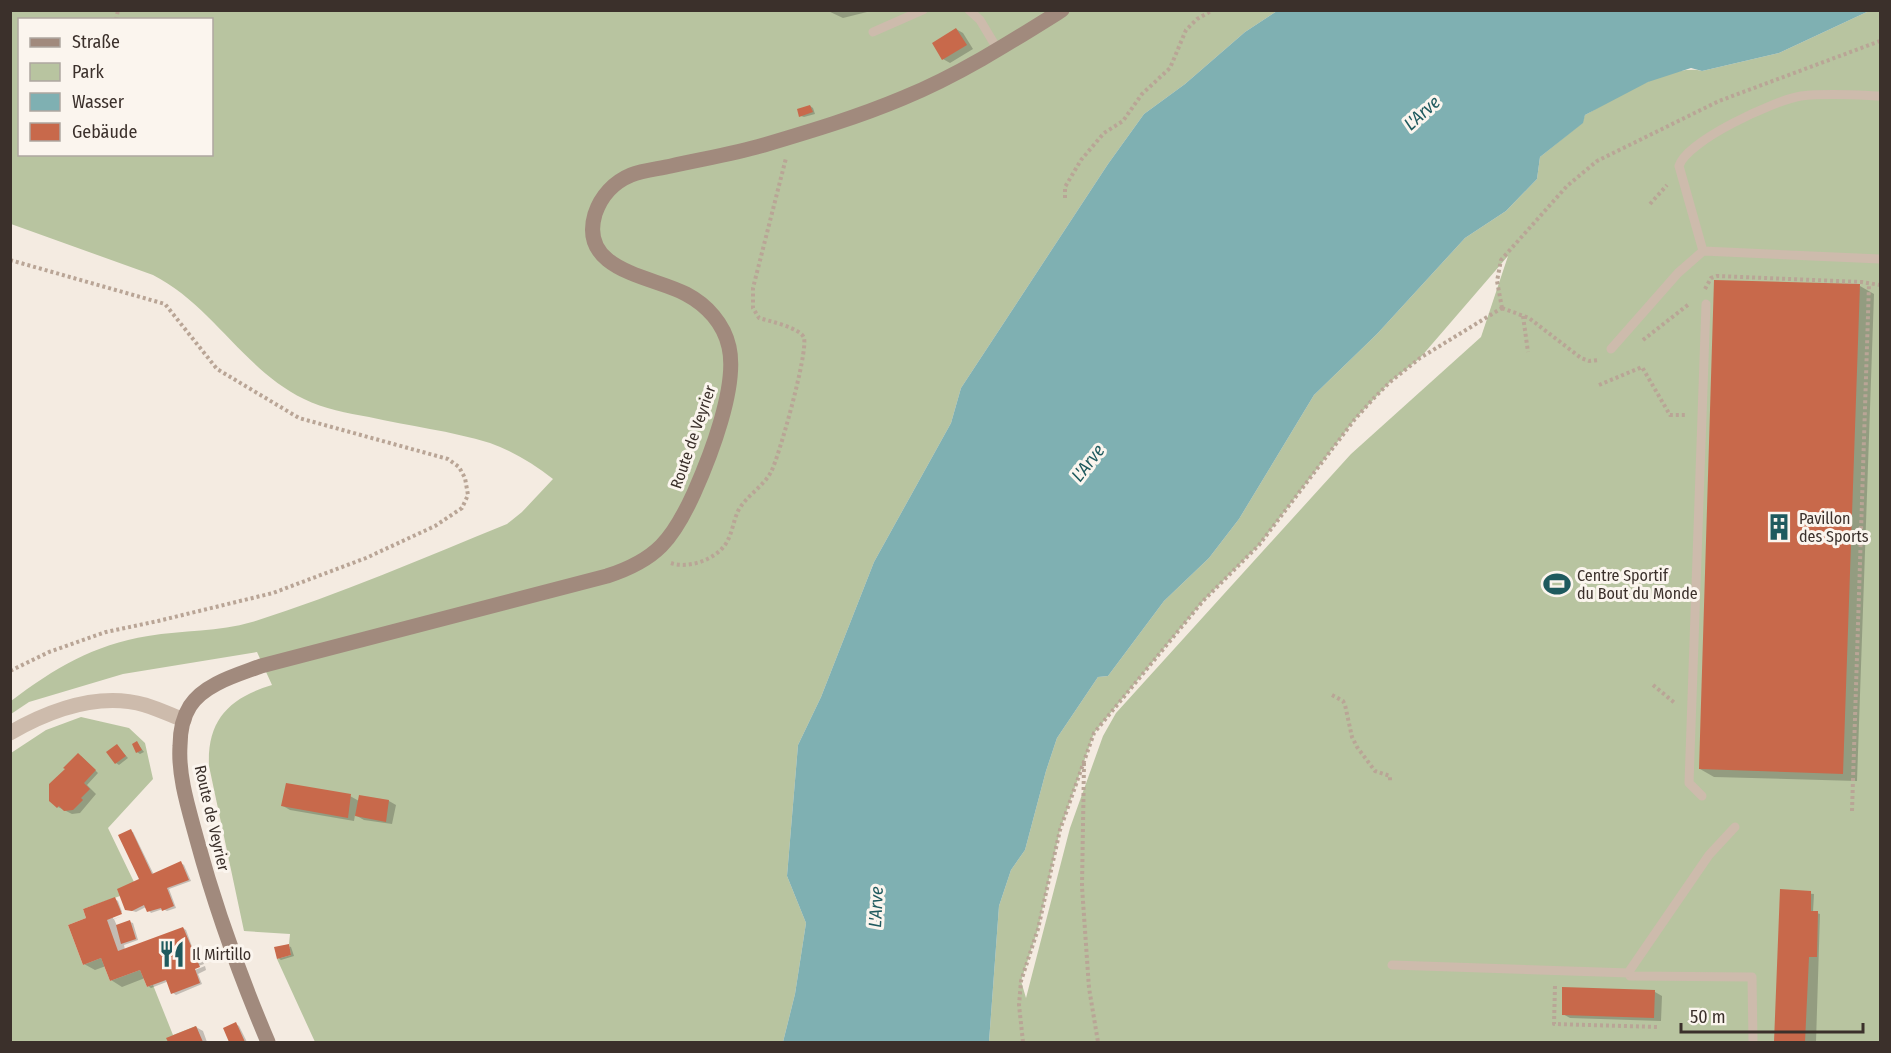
<svg xmlns="http://www.w3.org/2000/svg" width="1891" height="1053" font-family="'Fira Sans Condensed',sans-serif">
<rect width="100%" height="100%" fill="#f4ebe1"/>
<path fill="#b8c4a0" fill-rule="evenodd" d="M10,11H1277L1245,32L1185,84L1144,114L1108,164L961,388L951,423L874,562L821,697L798,745L787,876L806,923L795,994L783,1042H315L277,959L291,955L289,944L290,934L244,931L209,766C207,720 229,698 272,685L257,652L123,674L29,702L11,714V701C55,668 93,645 148,636C183,630 219,632 252,622C339,595 423,558 507,524L522,512L553,479C534,464 513,451 490,443C451,431 409,426 369,417C347,413 324,409 304,399C243,369 212,305 153,275L11,224ZM20,20H212V154H20Z
M1869,11H1880V1042H989L999,906L1011,870L1025,850L1046,771L1057,738L1098,677L1108,676L1164,601L1209,558L1239,519L1314,395L1377,334L1465,238L1506,211L1537,179L1540,157L1582,123L1585,115C1611,100 1673,62 1702,71L1779,53ZM1508,256L1481,337L1351,454L1116,713L1103,736L1070,828L1026,998L1021,981L1038,929L1060,830L1094,733L1203,601L1259,545L1355,419L1390,382L1420,358Z
M81,717L129,728L145,743L153,779L108,828L134,882L120,896L83,909L86,918L68,925L83,965L101,958L110,981L140,970L147,987L153,985L173,1035L196,1026L202,1042H11V753L46,730Z"/>
<path fill="#7fb0b2" d="M1277,11H1869L1779,53L1702,71L1691,68L1648,82L1585,115L1583,123L1540,157L1537,179L1506,211L1465,238L1377,334L1314,395L1239,519L1209,558L1164,601L1108,676L1098,677L1057,738L1046,771L1025,850L1011,870L999,906L989,1042H783L795,994L806,923L787,876L798,745L821,697L874,562L951,423L961,388L1108,164L1144,114L1185,84L1245,32Z"/>
<path fill="#0003" d="M826,10H875L843,18Z
M956,29L963,33L973,49L950,63L943,59Z
M810,106L813,108L815,114L804,117L801,116Z
M1860,286L1874,294L1857,781L1714,777L1700,769Z
M137,743L144,752L140,754L137,752Z
M117,746L128,758L119,765L116,763Z
M81,756L98,773L87,785L96,794L80,813L72,814L58,807Z
M350,796L359,801L360,797L389,801L396,805L392,824L364,820L355,815L354,821L290,810L283,806Z
M130,831L133,832L154,875L181,863L184,865L191,881L169,889L176,908L167,911L163,909L151,913L146,907L136,912L126,909L141,880Z
M1782,891L1814,894L1813,912L1820,914L1816,1042H1776Z
M115,899L118,901L122,912L113,916V919L124,916L114,919L117,926L130,922L133,923L138,940L124,945L125,950L183,928L186,930L194,952L201,956L204,964L170,976V980L205,966L206,970L198,974L202,984L176,995L173,993L169,981L151,988L148,986L145,978L122,987L111,980L106,966L95,970L84,964L88,919Z
M288,946L291,947L294,956L281,960L278,958Z
M1655,992L1662,996L1661,1021L1570,1018L1563,1014Z
M236,1024L239,1026L247,1042H231L225,1029Z
M196,1027L203,1031L207,1042H169L168,1039Z"/>
<path fill="#c8694b" d="M956,28L967,45L942,60L932,43Z
M810,105L813,112L799,117L797,109Z
M1714,280L1860,284L1843,774L1699,769Z
M137,741L142,750L136,753L132,744Z
M117,744L126,756L115,764L106,752Z
M78,753L96,770L84,783L90,789L81,798L83,800L73,810L64,811L59,806L57,808L49,801V784L65,769L63,768Z
M286,783L351,794L348,818L281,806Z
M359,795L389,800L386,822L355,816Z
M131,829L152,874L181,861L189,880L167,888L174,906L162,911L161,908L147,912L144,905L132,911L125,910L117,889L139,879L118,835Z
M1780,889L1811,891V911H1818L1817,957H1809L1805,1042H1774Z
M115,897L122,914L107,920L118,951L183,927L200,967L195,969L200,983L171,994L166,980L147,987L140,970L110,981L101,958L83,965L68,925L86,918L83,909Z
M130,920L136,939L121,944L116,925Z
M289,944L291,955L277,959L274,947Z
M1562,987L1655,990L1654,1018L1562,1015Z
M236,1022L245,1042H229L223,1028Z
M196,1026L203,1042H168L166,1038Z"/>
<g fill="none" stroke-linecap="round" stroke-linejoin="round">
<path stroke="#b9a596" stroke-width="4" stroke-dasharray="3 3" stroke-linecap="butt" d="M116,20L118,10
M1065,198V187L1081,160L1104,133L1123,121L1142,94L1170,68L1186,30L1197,19L1213,10
M1650,204L1667,185
M10,260L165,304L217,369L299,418L448,459L459,467L465,478L468,495L462,508L435,526L366,558L273,593L158,621L106,632L49,652L10,671
M1705,289L1711,278L1717,276L1862,282L1880,285
M1502,308L1497,281L1501,260L1567,186L1597,161L1719,101L1880,41
M1502,308L1529,318L1581,358L1589,361L1599,360
M1523,316L1528,352
M1643,340L1689,304
M1599,385L1642,367L1670,415H1687
M671,563C688,569 714,560 725,545C732,535 733,522 738,511C746,496 763,487 771,472C779,457 808,353 804,338C801,328 769,321 759,318L753,308V288L786,158
M1653,685L1676,704
M1332,695L1343,701L1345,705L1352,737L1357,747L1375,771L1390,776V781
M1084,763L1082,887L1089,988L1098,1042
M1852,811L1869,284
M1555,986L1554,1024L1658,1027
M1023,1042L1019,1005L1021,981L1038,929L1060,830L1094,733L1203,601L1259,545L1355,419L1374,398L1390,382L1420,358L1502,308"/>
<path stroke="#cdbbac" stroke-width="9" d="M969,10L980,20L998,50
M873,32L923,10
M1880,96C1855,95 1827,93 1801,96C1775,100 1686,141 1679,166L1703,251L1880,259
M1611,349L1678,273L1703,251
M1702,796L1689,783L1706,304
M1735,827L1709,855L1630,970V976L1752,977L1753,1042
M1392,965L1630,973"/>
<path stroke="#cdbbac" stroke-width="15" d="M10,733C50,710 99,692 145,705C158,709 171,715 184,720"/>
<path stroke="#a18a7d" stroke-width="15" d="M268,1042C240,976 216,910 197,840C189,810 178,777 180,746C180,733 183,717 190,706C204,684 237,675 261,666L607,576C657,560 673,539 694,493C710,457 738,386 729,347C724,324 707,305 686,294C652,276 578,271 595,214C601,196 614,182 631,175C643,170 658,169 671,166C702,159 734,154 764,145C811,131 858,117 903,98C959,75 1011,42 1062,10"/>
</g>
<defs>
<symbol id="building-bare" viewBox="-9 -9 18 18"><path d="M-4-6H4V6H1V3H-1V6H-4ZM-2.5-4.3h1.7v1.8h-1.7ZM.8-4.3h1.7v1.8H.8ZM-2.5-1h1.7V.8h-1.7ZM.8-1h1.7V.8H.8Z" fill="#1f5a5e" stroke="#fbf5ee" stroke-width="2.5" paint-order="stroke"/></symbol>
<symbol id="stadium-bare" viewBox="-9 -9 18 18"><path d="M0-5a6.5 5 0 1 0 0 10a6.5 5 0 1 0 0-10ZM-3.5-1.8h7v3.6h-7Z" fill="#1f5a5e" stroke="#fbf5ee" stroke-width="2.5" paint-order="stroke"/></symbol>
<symbol id="restaurant-bare" viewBox="-9 -9 18 18"><path d="M-5-6h1v4h1v-4h1v4h1v-4h1v5L-1.5 .5V6h-2V.5L-5-1ZM5-6V6H3V1.5H1.5Q1.5-4 5-6Z" fill="#1f5a5e" stroke="#fbf5ee" stroke-width="2.5" paint-order="stroke"/></symbol>
</defs>
<g fill-rule="evenodd">
<use href="#building-bare" x="1760" y="508" width="38" height="38"/>
<use href="#stadium-bare" x="1538" y="565" width="38" height="38"/>
<use href="#restaurant-bare" x="153" y="935" width="38" height="38"/>
</g>
<g text-anchor="middle" dominant-baseline="central" stroke-width="6" stroke-linejoin="round" paint-order="stroke">
<g font-size="16" fill="#3b302b" stroke="#fbf5ee">
<text transform="translate(693 437) rotate(-71)">Route de Veyrier</text>
<text transform="translate(212 818) rotate(77)">Route de Veyrier</text>
</g>
<g font-size="16" fill="#3b302b" stroke="#fbf5ee" text-anchor="start">
<text x="1799" y="518">Pavillon<tspan x="1799" dy="18">des Sports</tspan></text>
<text x="1577" y="575">Centre Sportif<tspan x="1577" dy="18">du Bout du Monde</tspan></text>
<text x="192" y="954">Il Mirtillo</text>
</g>
<g font-size="18" font-style="italic" fill="#1f5a5e" stroke="#fbf5ee">
<text transform="translate(1422 113) rotate(-42)">L'Arve</text>
<text transform="translate(1088 463) rotate(-52)">L'Arve</text>
<text transform="translate(876 907) rotate(-87)">L'Arve</text>
</g>
</g>
<rect width="1891" height="1053" fill="none" stroke="#3b302b" stroke-width="24"/>
<rect x="18" y="18" width="195" height="138" fill="#fbf5ee" stroke="#aea6a0" stroke-width="1.5"/>
<rect x="30" y="38" width="30" height="9" fill="#a18a7d" stroke="#aea6a0" stroke-width="1.5"/>
<text x="72" y="48" font-size="18" fill="#3b302b">Straße</text>
<rect x="30" y="63" width="30" height="18" fill="#b8c4a0" stroke="#aea6a0" stroke-width="1.5"/>
<text x="72" y="78" font-size="18" fill="#3b302b">Park</text>
<rect x="30" y="93" width="30" height="18" fill="#7fb0b2" stroke="#aea6a0" stroke-width="1.5"/>
<text x="72" y="108" font-size="18" fill="#3b302b">Wasser</text>
<rect x="30" y="123" width="30" height="18" fill="#c8694b" stroke="#aea6a0" stroke-width="1.5"/>
<text x="72" y="138" font-size="18" fill="#3b302b">Gebäude</text>
<path d="M1681 1023v9h182v-9" fill="none" stroke="#3b302b" stroke-width="3"/>
<text x="1690" y="1023" font-size="18" fill="#3b302b" stroke="#fbf5ee" stroke-width="4.5" paint-order="stroke">50 m</text>
</svg>
